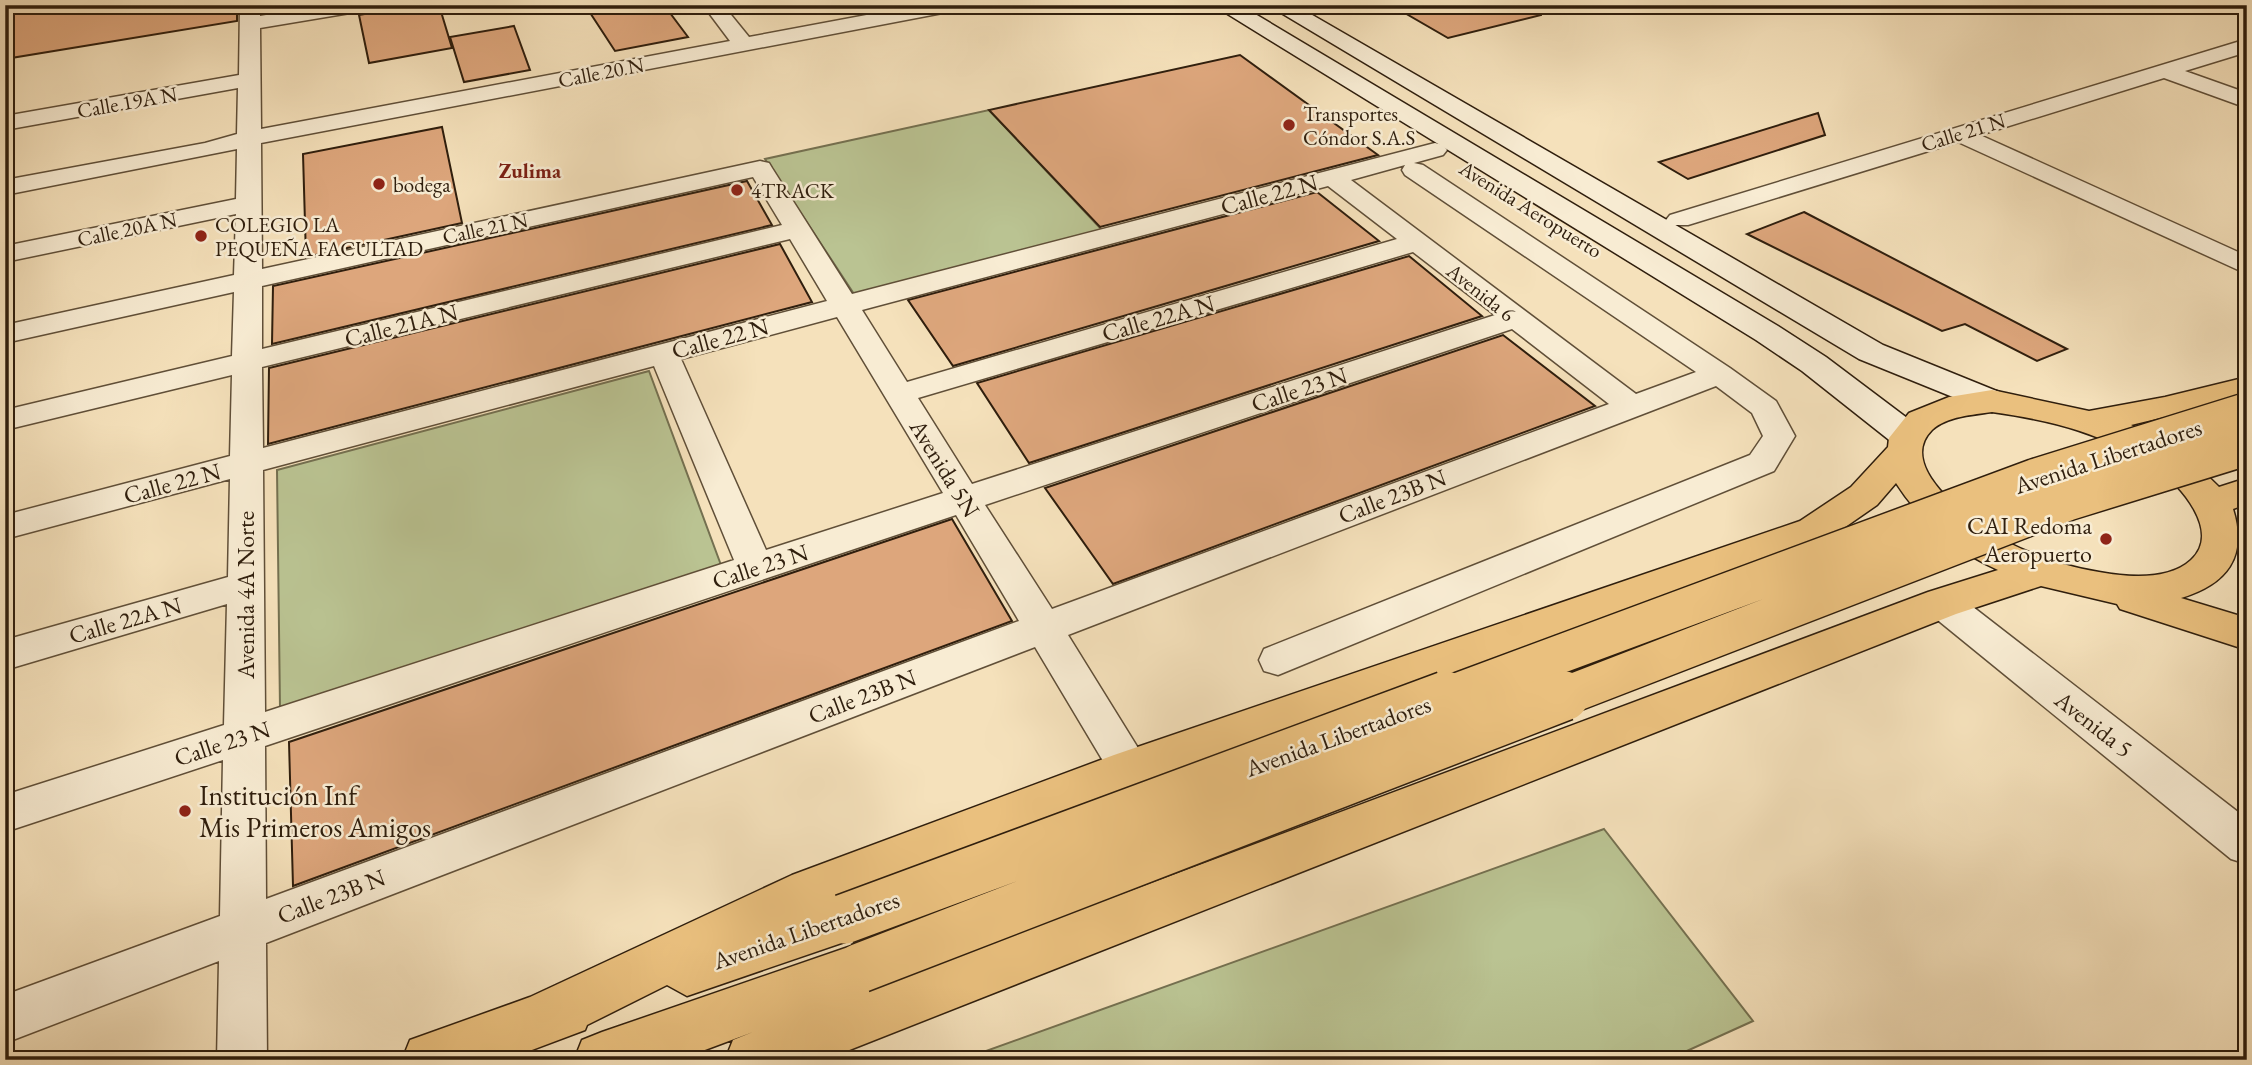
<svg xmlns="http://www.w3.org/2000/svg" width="2252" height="1065" font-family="'EB Garamond',serif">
<rect width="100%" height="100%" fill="#f5e1bb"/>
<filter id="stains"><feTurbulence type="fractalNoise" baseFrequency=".00286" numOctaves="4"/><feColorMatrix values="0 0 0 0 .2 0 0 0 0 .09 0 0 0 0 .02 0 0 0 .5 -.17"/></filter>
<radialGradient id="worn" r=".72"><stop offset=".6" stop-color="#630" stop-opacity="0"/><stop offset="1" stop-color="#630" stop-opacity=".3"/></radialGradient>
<path fill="#bac392" stroke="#747050" stroke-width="2" d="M989,110L1102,230L856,297L765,159Z
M649,371L721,565L280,708L277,470Z
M1604,829L1753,1021L1667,1060H961Z"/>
<path fill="#dda67c" stroke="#2f1e0d" stroke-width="2" d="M5,5H237V21L5,59Z
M415,5H439L452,48L369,63L359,15Z
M585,5H664L688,37L615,51Z
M1391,5H1540L1541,15L1448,38Z
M514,26L530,70L464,82L450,37Z
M1240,55L1378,155L1100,227L989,110Z
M1818,113L1825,135L1688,179L1659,162Z
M442,127L462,223L306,257L303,154Z
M747,181L772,225L272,344L273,286Z
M1317,192L1379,241L953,366L908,300Z
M1804,212L2067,349L2037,361L1965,324L1942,331L1747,234Z
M780,244L812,302L268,444L269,368Z
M1409,256L1482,316L1029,463L977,383Z
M1503,335L1595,406L1113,584L1045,488Z
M952,519L1012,621L293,886L289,742Z"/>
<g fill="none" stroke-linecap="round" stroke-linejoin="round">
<defs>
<path id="street" d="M240,5H260V16L325,5H372L362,11L260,28L261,129L730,41L703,5H723L749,37L920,5H963L953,11L261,143L262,269L760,161L769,163L772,168L852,294L1435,143L1443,145L1447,150L1443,155L1414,163L1423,165L1730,368L1776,401L1795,436L1774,471L1278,675L1264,671L1259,660L1264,649L1750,455L1763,436L1752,413L1716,386L1068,635L1151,769L1145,781L1130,786L1115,781L1035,647L266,943L267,1060H217L219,961L5,1043V995L220,916L223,760L5,832V795L224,725L227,604L5,670V640L228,577L230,479L5,539V515L230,456L232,375L5,430V410L232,356L234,292L5,343V325L234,275L236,214L5,262V246L236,199L237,149L5,195V180L205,143L237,134L238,88L5,130V116L239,75ZM1405,165L1402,170L1405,175L1696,372L1636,394L1351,180ZM753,177L782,225L262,349V286ZM1328,186L1397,239L907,382L862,310ZM790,239L827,301L263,448L262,367ZM1413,252L1495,315L972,484L918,398ZM837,317L943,493L766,550L681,359ZM1512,329L1609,404L1052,609L985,505ZM654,366L734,560L265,712L263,470ZM956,515L1019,621L266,899L265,746Z
M2247,39V52L2185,71L2247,93V108L2164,78L1980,135L2247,256V274L1958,142L1688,225H1670L1666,220L1670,215Z
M1942,589L1955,593L2247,819V864L2231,859L1929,613L1923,603L1929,593Z"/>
<path id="secondary" d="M1213,5H1240L1778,326L1826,357L1919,427L1924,435L1919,443L1906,446L1893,443L1802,371L1756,340Z
M1268,5H1295L1883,345L2004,394L2009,401L2004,408L1992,412L1980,408L1859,359Z"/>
<path id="primary" d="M2247,377V397L2131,425L2183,452L2219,487L2247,478V504L2233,509C2248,557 2227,584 2181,598L2247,618V650L2120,609L2117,604L2041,586L1956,614L824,1060H725L733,1040L753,1032L678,1060H574L582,1040L602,1032L860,943L879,950L886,968L879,985L1928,592L1998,570C1956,551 1921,522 1896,483L1877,505L1828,539L1146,783L851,898L862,902L869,919L862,936L687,996L667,985L587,1025L585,1030L505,1060H402L410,1040L530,997L792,875L1114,755L1800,521L1851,487L1888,447L1889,438L1909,413L1949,397L1992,390L2089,411L2165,397ZM1992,412C2050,420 2107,434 2156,468C2180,484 2222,532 2191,560C2168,581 2127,577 2099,572C2068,567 2037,557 2009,543C1980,528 1893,469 1932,430C1947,416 1973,415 1992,412Z"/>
</defs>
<use href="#street" stroke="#604f38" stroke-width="3"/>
<use href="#secondary" stroke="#2f1e0d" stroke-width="3"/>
<use href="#primary" stroke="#2f1e0d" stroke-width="3"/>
<use href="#street" fill="#f8ecd3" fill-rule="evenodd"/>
<use href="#secondary" fill="#f8ecd3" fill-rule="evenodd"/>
<use href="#primary" fill="#eac07e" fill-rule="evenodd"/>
<defs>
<path id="primary-bridge-far1" d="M1442,698L2035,478L2247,412
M1560,698L2069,501L2247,446"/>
<path id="primary-bridge" d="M844,919L1446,696
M860,968L1564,696"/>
</defs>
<use href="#primary-bridge-far1" stroke="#2f1e0d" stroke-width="41" stroke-linecap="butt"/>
<use href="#primary-bridge" stroke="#2f1e0d" stroke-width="52" stroke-linecap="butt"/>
<use href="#primary-bridge-far1" stroke="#eac07e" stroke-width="38"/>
<use href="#primary-bridge" stroke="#eac07e" stroke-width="49"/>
</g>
<g fill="#8f2418" stroke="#f8ecd3" stroke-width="2.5">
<circle cx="1289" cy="125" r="7"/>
<circle cx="379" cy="184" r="7"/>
<circle cx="737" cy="190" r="7"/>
<circle cx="201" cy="236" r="7"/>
<circle cx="2106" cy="539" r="7"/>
<circle cx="185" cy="811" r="7"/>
</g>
<g text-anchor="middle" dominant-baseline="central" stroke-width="5" stroke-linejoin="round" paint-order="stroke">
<g font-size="21" fill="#2f1e0d" stroke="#f8ecd3">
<text transform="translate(601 72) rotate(-11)">Calle 20 N</text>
<text transform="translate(127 102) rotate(-10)">Calle 19A N</text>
<text transform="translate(1963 132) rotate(-17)">Calle 21 N</text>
<text transform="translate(1531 209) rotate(32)">Avenida Aeropuerto</text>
<text transform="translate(485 228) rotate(-12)">Calle 21 N</text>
<text transform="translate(127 229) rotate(-12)">Calle 20A N</text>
<text transform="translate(1481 292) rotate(38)">Avenida 6</text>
</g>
<g font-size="21" fill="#2f1e0d" stroke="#f8ecd3" text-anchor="start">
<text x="1303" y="113">Transportes<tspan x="1303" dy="24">Cóndor S.A.S</tspan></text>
<text x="393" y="184">bodega</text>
<text x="751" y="190">4TRACK</text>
<text x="215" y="224">COLEGIO LA<tspan x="215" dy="24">PEQUEÑA FACULTAD</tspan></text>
</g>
<g font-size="21" font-weight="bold" fill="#7a1f14" stroke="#f8ecd3">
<text x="530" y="170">Zulima</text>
</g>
<g font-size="24" fill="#2f1e0d" stroke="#f8ecd3">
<text transform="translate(1269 194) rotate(-15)">Calle 22 N</text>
<text transform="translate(1158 318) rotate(-16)">Calle 22A N</text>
<text transform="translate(401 325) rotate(-14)">Calle 21A N</text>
<text transform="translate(720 338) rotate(-15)">Calle 22 N</text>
<text transform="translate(1299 389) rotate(-18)">Calle 23 N</text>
<text transform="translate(2108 456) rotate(-18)">Avenida Libertadores</text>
<text transform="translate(945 468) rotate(58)">Avenida 5N</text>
<text transform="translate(172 483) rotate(-15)">Calle 22 N</text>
<text transform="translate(1392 496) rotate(-21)">Calle 23B N</text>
<text transform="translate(760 566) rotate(-18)">Calle 23 N</text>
<text transform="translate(245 595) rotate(-90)">Avenida 4A Norte</text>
<text transform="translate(125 620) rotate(-16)">Calle 22A N</text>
<text transform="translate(862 696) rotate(-21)">Calle 23B N</text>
<text transform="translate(2094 724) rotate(38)">Avenida 5</text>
<text transform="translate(1338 736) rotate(-20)">Avenida Libertadores</text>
<text transform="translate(222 743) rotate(-18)">Calle 23 N</text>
<text transform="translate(331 896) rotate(-21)">Calle 23B N</text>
<text transform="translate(806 930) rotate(-19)">Avenida Libertadores</text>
</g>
<g font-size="24" fill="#2f1e0d" stroke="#f8ecd3" text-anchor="end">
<text x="2092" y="525">CAI Redoma<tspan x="2092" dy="28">Aeropuerto</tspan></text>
</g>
<g font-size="28" fill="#2f1e0d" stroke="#f8ecd3" text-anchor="start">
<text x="199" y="795">Institución Inf<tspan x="199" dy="32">Mis Primeros Amigos</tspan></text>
</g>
</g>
<rect width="2252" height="1065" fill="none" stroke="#f5e1bb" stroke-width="28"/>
<rect x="7" y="7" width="2238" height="1051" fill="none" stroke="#2f1e0d" stroke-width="3.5"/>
<rect x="14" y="14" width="2224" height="1037" fill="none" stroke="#2f1e0d" stroke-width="2"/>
<rect width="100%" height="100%" filter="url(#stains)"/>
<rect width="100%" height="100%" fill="url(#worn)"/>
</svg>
